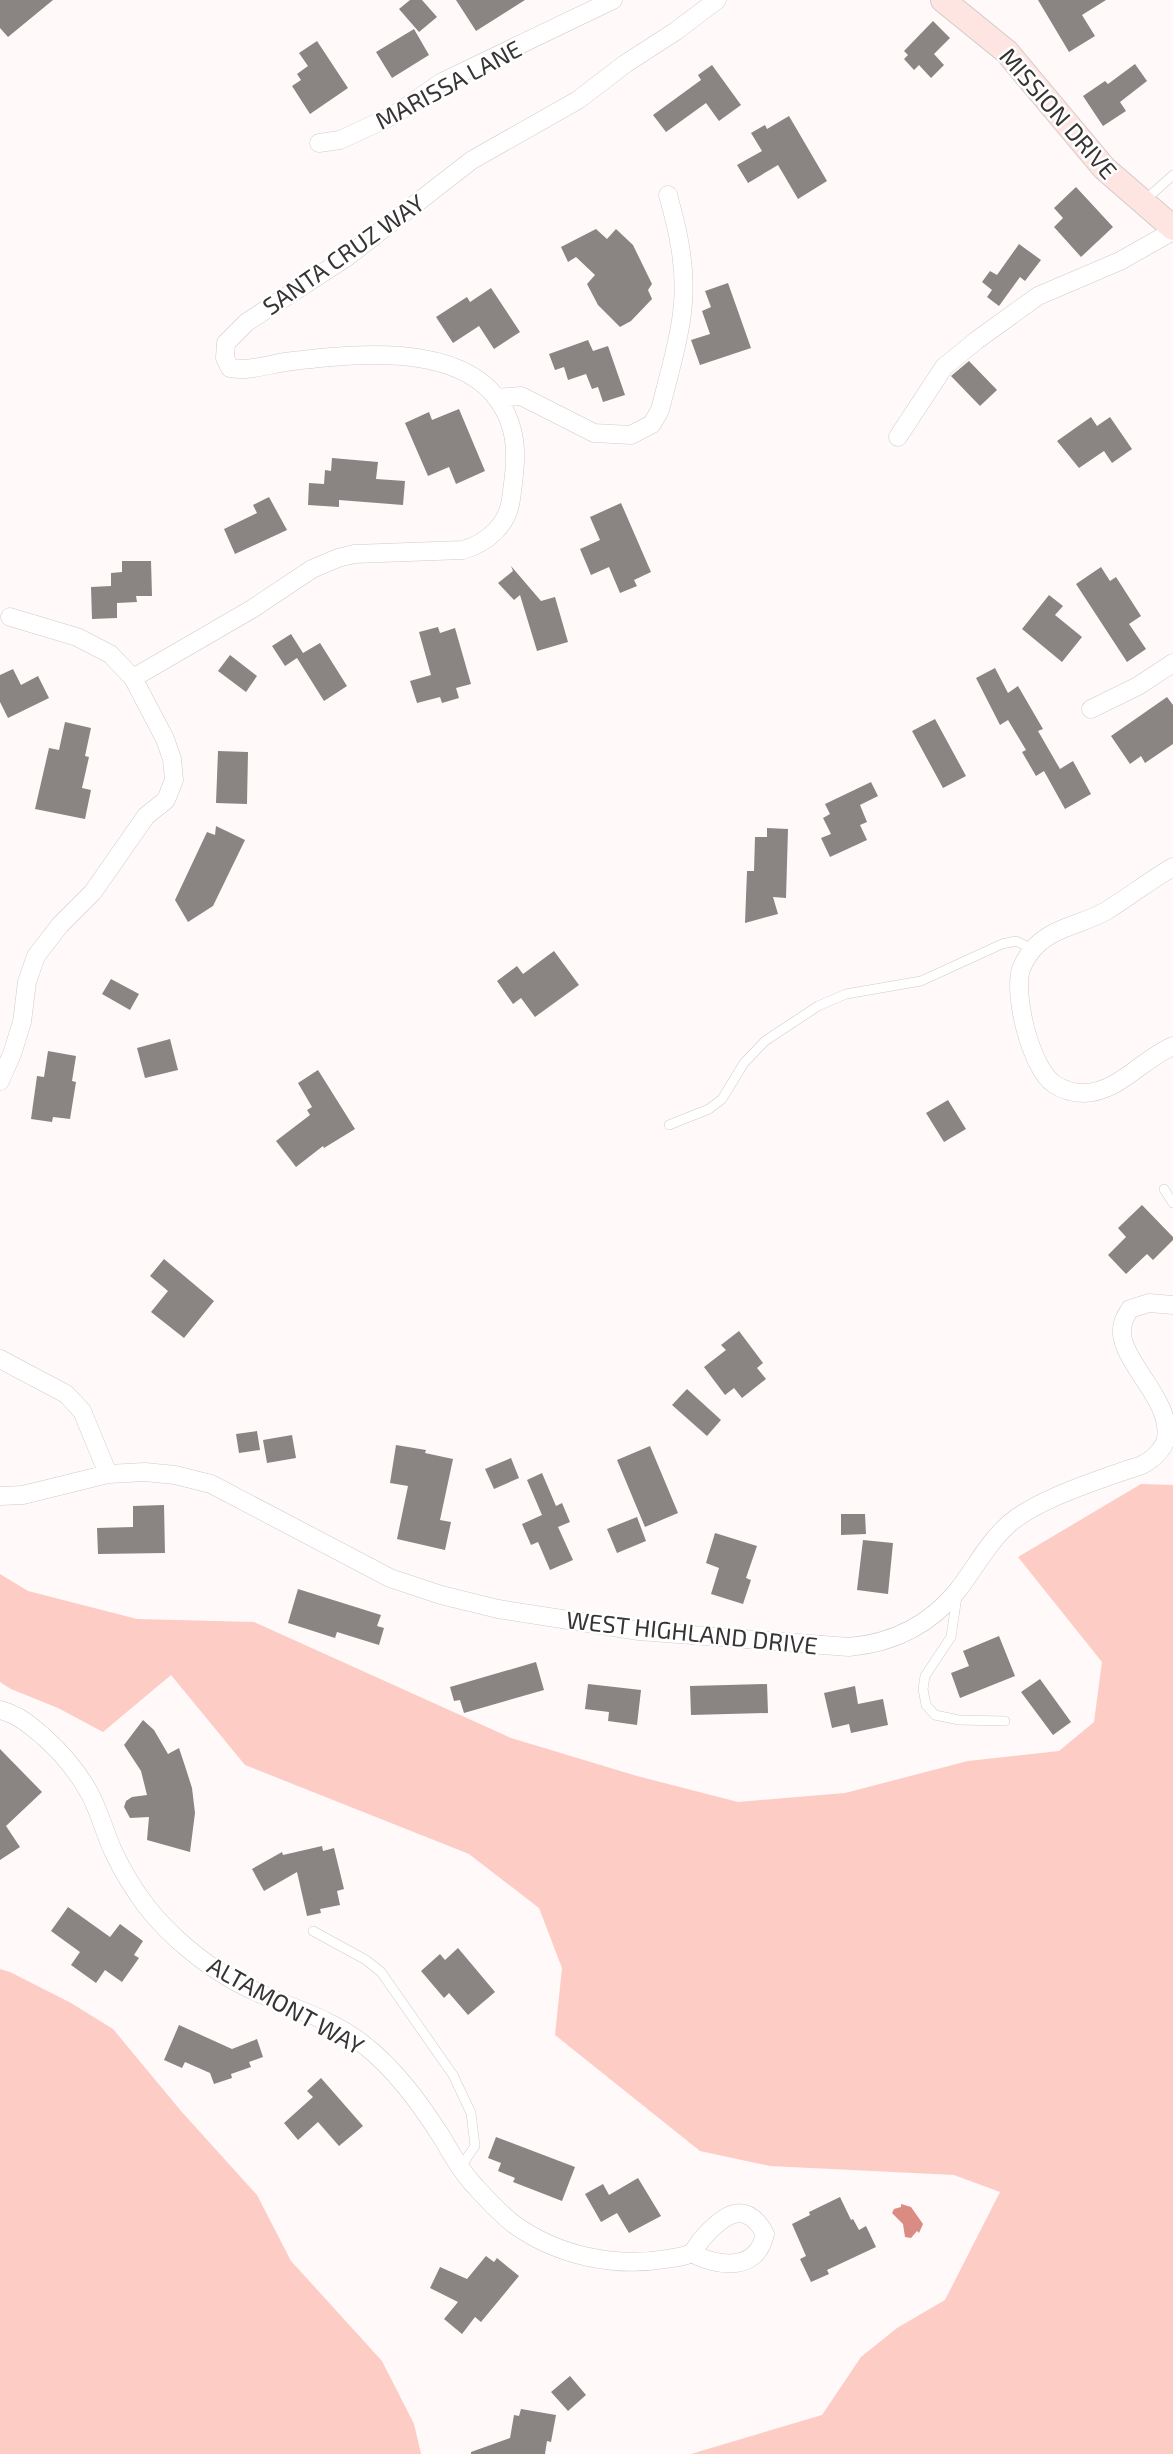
<svg xmlns="http://www.w3.org/2000/svg" width="1173" height="2454" font-family="'Exo 2',sans-serif">
<rect width="100%" height="100%" fill="#fff9f9"/>
<path fill="#fdccc5" d="M1141,1484L1173,1485V2454H691L822,2415L861,2357L897,2328L945,2300L1000,2192L954,2175L770,2166L700,2151L555,2035L562,1968L539,1908L469,1854L245,1765L171,1675L103,1732L58,1708L11,1689L0,1682V1574L28,1591L137,1619L254,1622L511,1738L637,1776L738,1802L845,1793L968,1761L1059,1751L1094,1722L1102,1662L1018,1557Z
M0,1969L10,1972L71,2003L113,2029L181,2111L257,2195L291,2261L382,2361L414,2424L421,2454H0Z"/>
<path fill="#da8b82" d="M901,2204L911,2207L923,2224L919,2233L917,2231L911,2238L905,2237L903,2224L892,2213L894,2209L901,2207Z"/>
<path fill="#8a8483" d="M0,0H53L8,37L0,28Z
M410,0H422L437,17L419,32L399,9Z
M456,0H525L476,31Z
M1038,0H1106L1082,15L1095,36L1069,52Z
M933,21L950,38L934,54L944,65L931,78L919,65L914,70L904,59L908,55L904,51Z
M414,29L429,55L392,78L376,52Z
M317,41L348,88L310,114L292,86L301,80L297,74L308,66L299,53Z
M1135,64L1147,81L1120,102L1126,111L1103,126L1083,96L1105,81L1108,84Z
M712,65L741,105L719,121L706,103L666,132L653,115L701,80L698,75Z
M789,116L827,181L798,199L778,165L748,183L737,165L762,151L751,133L765,125L767,129Z
M1076,187L1113,227L1081,257L1054,227L1063,218L1054,208Z
M596,229L607,239L616,229L633,245L652,284L648,290L652,299L631,321L620,327L598,305L587,284L595,275L576,257L568,262L561,247Z
M1019,244L1041,260L1025,281L1020,277L999,306L987,297L992,290L982,282L990,271L997,275Z
M728,283L751,348L700,365L691,340L710,334L702,311L711,307L705,291Z
M491,288L520,332L494,349L479,326L453,343L436,317L467,297L470,302Z
M588,340L593,351L608,346L625,395L603,402L598,387L592,389L586,374L568,380L564,367L555,370L549,354Z
M969,361L997,390L980,406L951,376Z
M459,409L485,471L456,484L449,467L428,476L405,423L429,412L432,420Z
M1091,417L1097,426L1110,417L1132,449L1112,463L1104,451L1079,468L1057,441Z
M332,458L378,462L376,479L405,481L403,505L339,500V507L308,505L309,483L324,484L325,470L331,471Z
M269,497L287,530L235,554L224,529L257,513L253,505Z
M621,503L651,572L634,580L637,586L620,593L609,567L591,575L580,549L600,540L590,517Z
M122,561H151L152,596H136L137,602L117,603V618L92,619L91,587L111,586V573L122,572Z
M511,566L541,601L555,597L568,642L537,651L520,595L514,600L498,583L513,571Z
M1101,567L1110,581L1116,577L1141,616L1129,624L1146,649L1127,662L1076,584Z
M1049,595L1063,606L1055,615L1082,637L1062,662L1022,629Z
M438,627L440,633L455,628L471,684L456,688L459,698L442,703L440,697L417,703L410,681L431,675L419,632Z
M291,634L303,653L320,643L347,686L324,701L297,658L285,666L272,646Z
M230,655L257,676L246,692L218,671Z
M995,668L1008,693L1018,686L1043,729L1038,731L1060,769L1073,761L1091,794L1065,809L1044,771L1036,776L1022,752L1026,750L1008,720L1000,725L976,678Z
M13,669L21,685L38,676L49,698L8,718L0,702V675Z
M1167,697L1173,705V744L1145,763L1141,756L1130,764L1111,736Z
M935,719L966,776L943,788L912,731Z
M65,722L91,728L85,756L89,757L82,788L91,790L85,819L35,809L49,748L59,750Z
M218,751L248,752L247,804L216,803Z
M871,782L878,796L860,805L867,822L860,825L867,840L830,857L821,838L831,834L823,818L830,814L825,804Z
M216,826L245,840L213,906L188,922L175,900L207,832L215,835Z
M767,828L788,829L786,898L773,897L778,914L745,923L747,871H754L755,837H767Z
M554,951L579,985L535,1017L521,998L513,1004L497,981L517,966L523,974Z
M111,979L139,994L130,1010L102,994Z
M170,1039L178,1070L145,1078L137,1048Z
M48,1051L76,1056L72,1081L76,1082L70,1119L53,1117L52,1122L31,1119L37,1076L44,1077Z
M318,1070L355,1129L324,1148L323,1146L296,1167L276,1141L310,1115L307,1110L312,1107L298,1083Z
M948,1100L966,1129L944,1142L926,1113Z
M1142,1205L1173,1237V1240L1153,1260L1147,1254L1126,1274L1108,1255L1126,1237L1118,1228Z
M164,1259L214,1301L184,1338L151,1312L168,1291L150,1276Z
M739,1331L763,1363L757,1368L766,1379L742,1398L734,1388L725,1395L704,1367L726,1350L721,1345Z
M687,1389L721,1420L707,1436L672,1405Z
M257,1431L260,1450L239,1453L236,1434Z
M292,1435L296,1458L267,1463L263,1440Z
M396,1445L426,1450L425,1453L453,1459L440,1520L451,1522L445,1550L397,1539L408,1486L390,1483Z
M650,1446L678,1513L645,1527L617,1460Z
M511,1458L519,1478L494,1489L485,1469Z
M542,1473L556,1506L562,1503L570,1522L558,1527L573,1560L550,1570L538,1542L531,1545L522,1524L542,1515L527,1480Z
M164,1505L165,1553L98,1554L97,1528L133,1527V1506Z
M841,1514H865L866,1534L841,1535Z
M637,1517L646,1541L617,1553L607,1529Z
M715,1533L757,1546L746,1578L751,1580L743,1604L711,1594L719,1568L706,1563Z
M863,1540L893,1543L888,1594L857,1590Z
M298,1589L381,1615L377,1626L384,1628L379,1645L337,1632L335,1638L288,1623Z
M999,1636L1015,1676L960,1698L951,1673L969,1666L963,1651Z
M536,1662L544,1690L464,1713L460,1700L454,1701L450,1687Z
M1040,1679L1071,1722L1053,1735L1021,1692Z
M588,1684L641,1690L637,1725L608,1721L609,1712L585,1709Z
M767,1684L768,1713L691,1715L690,1686Z
M855,1686L858,1704L883,1699L888,1725L851,1733L849,1724L832,1728L824,1693Z
M143,1720L154,1730L168,1754L179,1748L185,1766L192,1788L195,1813L190,1852L147,1840L149,1817L130,1818L124,1807L126,1801L132,1797L147,1795L141,1771L124,1745Z
M0,1749L42,1792L6,1826L20,1847L0,1860Z
M322,1846L323,1851L334,1848L344,1889L337,1891L340,1905L320,1909L321,1913L307,1916L297,1872L264,1891L252,1869L282,1852L283,1855Z
M68,1907L110,1937L120,1924L143,1941L134,1955L139,1958L122,1982L105,1970L96,1983L71,1965L80,1952L51,1931Z
M458,1948L495,1992L468,2015L449,1993L444,1998L421,1971L440,1954L445,1960Z
M179,2025L232,2049L257,2039L263,2057L249,2062L251,2067L231,2074L232,2078L214,2084L210,2073L185,2062L182,2068L164,2060Z
M321,2078L363,2126L339,2146L318,2122L298,2140L284,2123L313,2097L307,2091Z
M496,2137L575,2167L562,2201L513,2182L515,2178L498,2171L501,2163L488,2158Z
M638,2178L661,2216L629,2233L617,2213L601,2222L585,2194L603,2184L609,2195Z
M840,2197L851,2220L853,2219L859,2230L866,2226L876,2247L827,2270L829,2274L811,2282L800,2259L806,2256L792,2224L810,2215L809,2212Z
M486,2256L494,2262L497,2258L519,2276L481,2322L475,2317L462,2334L444,2319L458,2302L430,2288L440,2267L467,2279Z
M570,2376L586,2395L568,2411L551,2392Z
M521,2409L556,2415L551,2442L547,2441L545,2454H471V2452L510,2438L514,2415L519,2416Z"/>
<g fill="none" stroke-linecap="round" stroke-linejoin="round">
<defs>
<path id="lane" d="M1144,201L1173,175
M669,1125L709,1109L722,1099L744,1063L765,1041L818,1006L846,994L921,981L1002,944L1016,941L1033,949
M1164,1189L1173,1203
M957,1596L951,1637L925,1676L923,1689L926,1705L935,1715L959,1720L1005,1721
M313,1931L366,1960L381,1972L453,2075L471,2113L475,2146L460,2168"/>
<path id="street" d="M319,143L340,140L394,115L442,82L613,0
M496,398L521,396L594,433L631,435L652,424L660,410C668,378 681,334 683,303C686,266 678,230 668,195
M898,437L944,367L977,340L1038,296L1120,261L1173,231
M133,678L252,609L312,569L338,558L354,554L463,550C487,543 508,525 511,499C514,477 518,452 512,430C488,339 364,353 293,361C272,363 250,372 230,368L225,358L226,343L247,322L347,257L472,160L578,100L625,64L676,31L717,0
M1091,709L1138,686L1173,663
M1173,867C1150,880 1129,897 1106,911C1084,924 1053,927 1035,947C1030,952 1024,962 1021,969C1013,996 1031,1068 1054,1084C1063,1090 1073,1093 1084,1093C1119,1092 1142,1059 1173,1046
M0,1081L12,1054L22,1022L27,982L36,956L60,925L93,892L146,816L166,800L174,780L172,759L165,739L133,678L110,654L77,637L10,617
M0,1359L66,1394L82,1411L108,1474
M0,1496L23,1495L108,1474L145,1472L175,1475L211,1484L390,1578L441,1595L498,1609L639,1631L849,1647C894,1643 930,1625 958,1590C975,1568 989,1541 1010,1523C1036,1501 1089,1483 1121,1472C1128,1469 1135,1468 1142,1465C1152,1460 1163,1450 1166,1439C1173,1397 1113,1357 1123,1323C1124,1318 1128,1313 1130,1309L1149,1303L1173,1305
M0,1710C19,1715 30,1725 44,1737C63,1754 78,1772 90,1794C100,1813 105,1834 114,1853C123,1872 134,1890 147,1907C169,1935 200,1961 231,1979C273,2004 324,2013 363,2044C395,2069 419,2102 441,2136C451,2153 460,2170 473,2184C486,2198 500,2214 515,2225C557,2255 614,2268 666,2259C672,2258 685,2257 691,2253C695,2250 698,2244 701,2240C722,2216 745,2197 765,2234C757,2272 719,2267 691,2253"/>
<path id="secondary" d="M943,0L1007,52L1104,168L1173,228"/>
</defs>
<use href="#lane" stroke="#d1cbca" stroke-width="10"/>
<use href="#street" stroke="#d1cbca" stroke-width="19"/>
<use href="#secondary" stroke="#d1cbca" stroke-width="26"/>
<use href="#lane" stroke="#fff" stroke-width="9"/>
<use href="#street" stroke="#fff" stroke-width="18"/>
<use href="#secondary" stroke="#fee5e2" stroke-width="24"/>
</g>
<g text-anchor="middle" dominant-baseline="central" stroke-width="5" stroke-linejoin="round" paint-order="stroke">
<g font-size="24" fill="#373434" stroke="#fff">
<text transform="translate(448 84) rotate(-28)">MARISSA LANE</text>
<text transform="translate(1059 113) rotate(49)">MISSION DRIVE</text>
<text transform="translate(343 254) rotate(-35)">SANTA CRUZ WAY</text>
<text transform="translate(692 1632) rotate(6)">WEST HIGHLAND DRIVE</text>
<text transform="translate(286 2005) rotate(29)">ALTAMONT WAY</text>
</g>
</g>
</svg>
